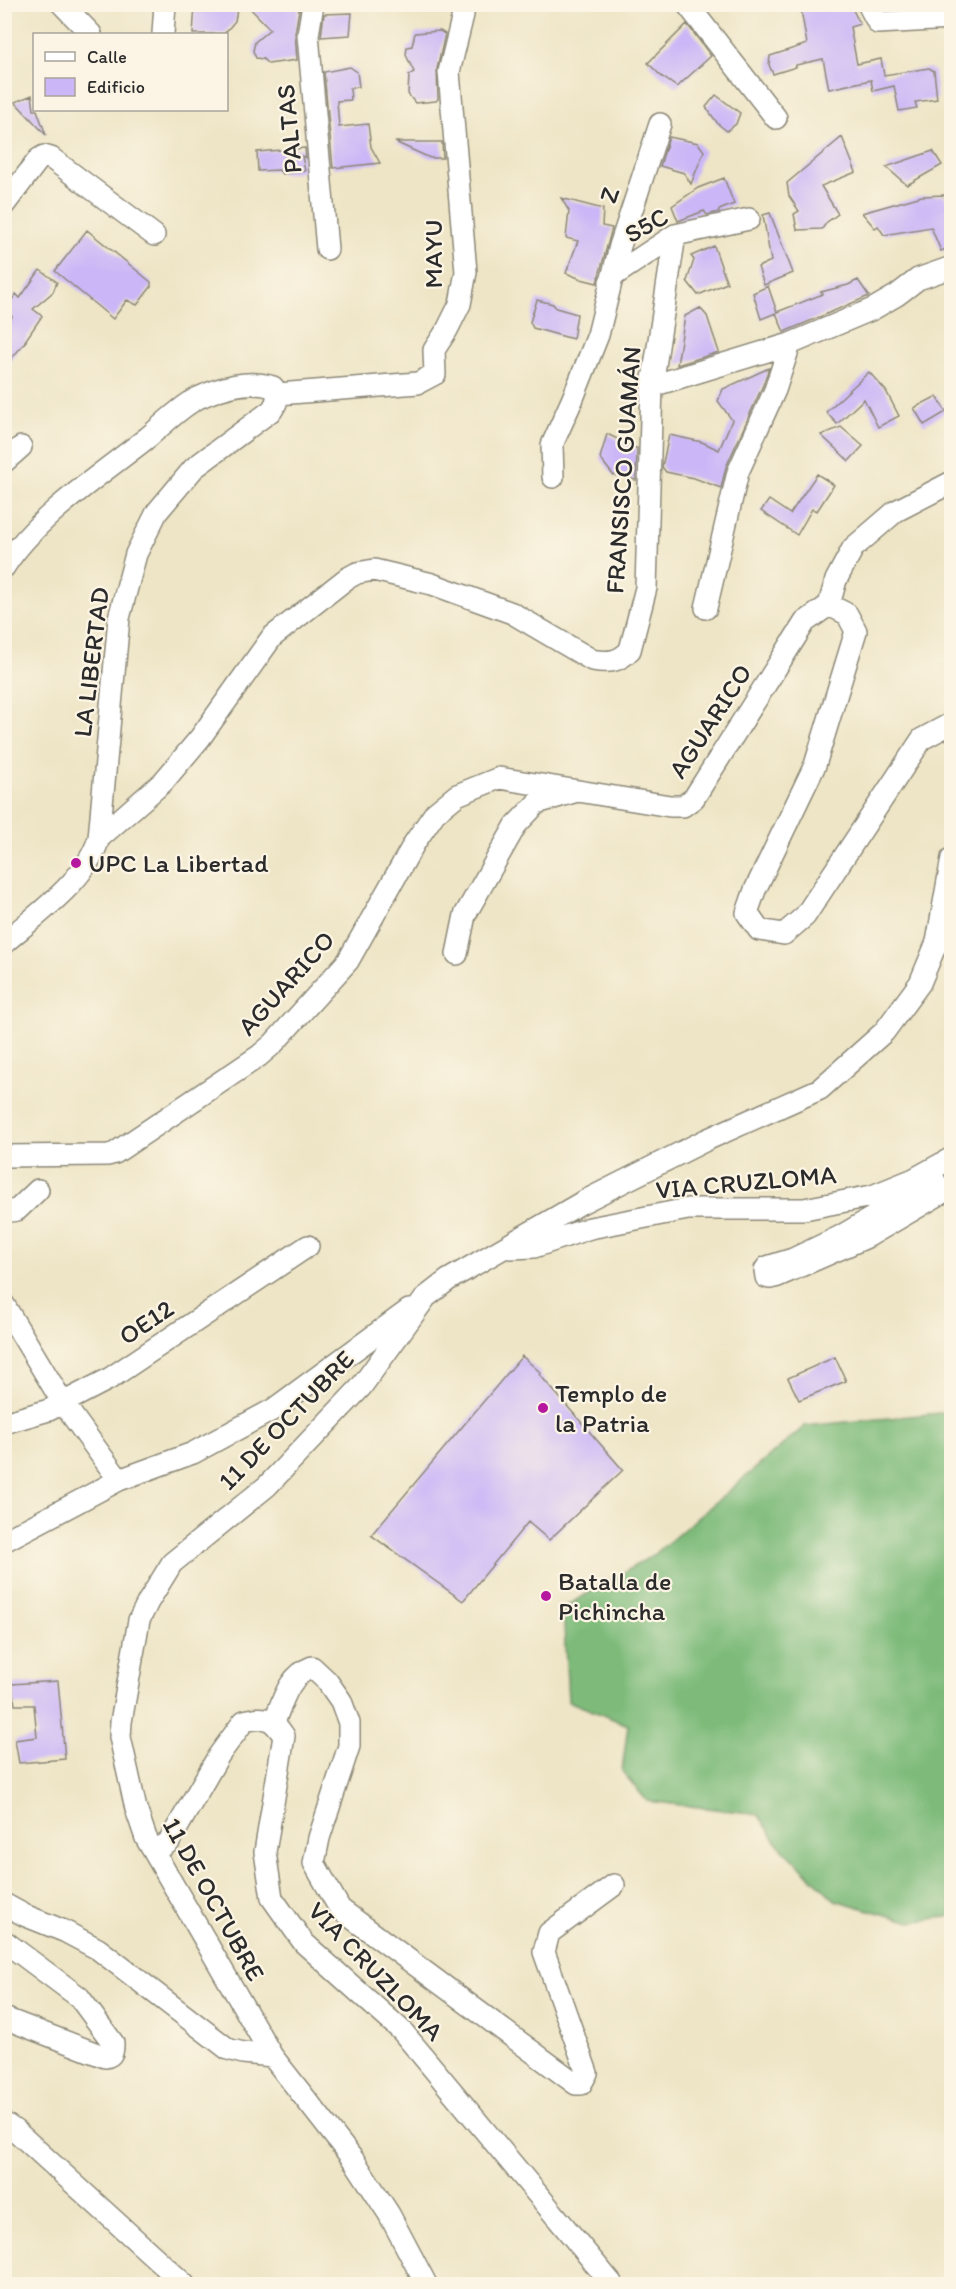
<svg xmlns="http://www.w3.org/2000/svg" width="956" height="2289" font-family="Itim,sans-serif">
<rect width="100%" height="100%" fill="#fcf5e5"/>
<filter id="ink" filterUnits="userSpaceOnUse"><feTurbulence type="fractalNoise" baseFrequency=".0167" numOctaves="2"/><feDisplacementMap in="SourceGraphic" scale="12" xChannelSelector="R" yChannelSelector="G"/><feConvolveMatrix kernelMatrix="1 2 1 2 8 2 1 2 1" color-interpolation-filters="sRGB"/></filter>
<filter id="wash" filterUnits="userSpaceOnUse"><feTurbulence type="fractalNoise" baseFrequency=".008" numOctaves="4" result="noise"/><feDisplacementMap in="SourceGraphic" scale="24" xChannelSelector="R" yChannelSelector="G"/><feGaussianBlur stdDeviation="1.35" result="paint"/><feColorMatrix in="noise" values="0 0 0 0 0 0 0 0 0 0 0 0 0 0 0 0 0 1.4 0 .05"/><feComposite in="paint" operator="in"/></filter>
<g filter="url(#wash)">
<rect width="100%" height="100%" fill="#eee5c6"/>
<path fill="#7ebb7a" stroke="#547352" stroke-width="1.5" d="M951,1412V1916L911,1922L835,1900L777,1843L758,1814L647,1801L622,1771L628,1725L568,1701L563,1608L655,1554L805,1426Z"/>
<g id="blocks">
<path fill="#cbb6f7" d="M195,4H238L235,21L224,34H193Z
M246,4H300L295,33L297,60L268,64L263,59L256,58L253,51L255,42L270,29Z
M800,4H850L860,24L850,27L857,64L881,59L884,75L929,68L934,71L937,99L915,102L917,108L899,111L894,86L873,91L871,80L829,89L823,59L796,65V67L773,74L769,65L770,56L807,44Z
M352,13L350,35L321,37L324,14Z
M687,24L711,56L677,87L661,76L648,63Z
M440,31L445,34L437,69L438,99L436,101L415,103L408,94L409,75L414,72L406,55L407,47L412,46L415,33Z
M350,67L357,72L359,87L350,88L351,100L337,101L339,127L368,124L371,147L380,163L333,168L324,72Z
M32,95L34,110H37L46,135L15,102Z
M716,95L740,113L736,124L727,131L718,124L706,107Z
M669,137L698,143L704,151L691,184L684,173L660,166Z
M842,137L856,172L821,186L838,214L827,222L822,229L797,230L794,214L799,211L789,196L787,183Z
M395,142H442L443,158H430Z
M305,148L306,158L302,156L305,171L282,174L279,170L258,171L257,152Z
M933,151L942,165L907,185L886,167Z
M724,178L734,204L719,210V212L707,215L704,211L678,221L672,206L698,188Z
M944,195L950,206L951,218V247L941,251L931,227L884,235L878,226L875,228L862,213L922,196Z
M561,198L603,209L602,226L612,228L597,283L581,279L566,273L578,241L566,238L569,211Z
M770,213L793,273L764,285L758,267L771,261L763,215Z
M87,230L151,282V287L137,305L127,300L113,319L55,271Z
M714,246L727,283L698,295L687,281L694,260L691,256Z
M40,270L57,282L53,292L33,309L42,316L25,341H26L4,368V327L12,317L7,307L16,294L20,298Z
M858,280L869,296L784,332L776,313L761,319L753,293L768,286L777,312L823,294L821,292L848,285Z
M537,300L553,304L556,308L577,314L573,339L533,328L530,322Z
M700,308L707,316L719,352L677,365L685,316Z
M769,368L763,385L726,467L721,488L694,478L666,472L662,467L669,435L702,442L719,450L732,420L718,401L723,389Z
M869,372L886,391L899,416L878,427L864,399L837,424L826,412Z
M937,396L946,412L924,425L914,408Z
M841,427L863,446L849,461L821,435Z
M607,434L630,445L632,447L637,448L636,480L613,475L600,458Z
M817,474L834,485L817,511L812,509L797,535L761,511L769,500L790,514Z
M522,1356L541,1373L539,1374L623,1470L549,1540L528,1522L463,1601L371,1535Z
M835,1357L846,1381L799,1400L788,1378Z
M58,1681L65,1759L19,1763L15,1740L37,1737L34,1705H15L12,1684Z"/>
</g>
</g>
<g filter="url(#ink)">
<use href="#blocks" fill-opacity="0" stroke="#8c8878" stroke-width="1.5"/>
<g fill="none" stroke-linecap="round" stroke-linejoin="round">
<defs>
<path id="minor" d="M62,4L91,34
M313,4L308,35L327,249
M687,4L776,118
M868,4L878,23L952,19
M163,34L165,4
M4,205L39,159L44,156L51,158L154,235
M610,282L613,276L675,235L749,219
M652,386L790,344L873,309L897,295L918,279L952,267
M278,394L418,383L435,374L434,350L447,330L460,304L466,272L449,72L463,15V4
M4,462L21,447
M553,477L552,445L573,398L598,335L620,246L660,124
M4,567C36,517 100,475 147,438C163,425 180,407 198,398C222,387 248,379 273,387L278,394L276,403L272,410L194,468L157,512L136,554L119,618L99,838C87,880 37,914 4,943
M829,605L836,580L853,548L896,511L952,482
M706,608L738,472L775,390L790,344
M99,838L163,782L200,738L272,637L346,579L357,573L374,570L432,584L512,613L592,660C609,663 619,662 630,650L646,588L652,386L675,235
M457,954L465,915L516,825L537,803L574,792
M4,1156L108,1155L115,1153L259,1056L273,1044L348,961L415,842L435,813L457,795L499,778L670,806H683L694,798L805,622L829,605L847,614L856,631L815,765L755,890L747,913L759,930L784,934L805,916L922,739L952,723
M935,1181L839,1237L793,1259L767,1267L765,1270L766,1277L770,1278L778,1276L867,1237L952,1187
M4,1212L17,1210L38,1190
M510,1248L534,1247L590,1228L688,1209H804L872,1196L914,1179L952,1158
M4,1305L63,1403L119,1480
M4,1423L49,1410L109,1379L308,1246
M4,1541L119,1480L193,1453L274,1409L409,1310
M274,1722C283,1701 288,1676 312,1667L327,1681L341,1701L349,1723V1746L319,1838L314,1863L340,1909L576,2084H581L587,2073L544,1952L549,1933L614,1885
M154,1852L169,1842L219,1755L244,1721C267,1716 271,1717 284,1736L265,1852L272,1898L304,1943L402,2031L612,2284
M4,1904L24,1915L64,1931L98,1949L228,2049L243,2053L272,2056
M4,1941L79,1997L113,2043C113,2051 113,2056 105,2057L4,2018
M4,2123L17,2132L184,2284
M426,2284L389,2214L355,2162L272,2056L146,1838L136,1809L120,1737L121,1722L139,1620L148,1602L172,1563L267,1486L361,1387L426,1297L448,1280L581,1203L706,1140L820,1089L884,1032L920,983L937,942L952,858"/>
</defs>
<use href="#minor" stroke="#8c8878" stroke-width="24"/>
<use href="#minor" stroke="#fff" stroke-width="21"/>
</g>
</g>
<g fill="#b5179e" stroke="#fcf5e5" stroke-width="2">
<circle cx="76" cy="863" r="6"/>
<circle cx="543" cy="1408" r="6"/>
<circle cx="546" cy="1596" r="6"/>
</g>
<g text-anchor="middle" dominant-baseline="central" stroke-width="4.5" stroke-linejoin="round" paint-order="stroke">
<g font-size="26" fill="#2b2b2b" stroke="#fcf5e5">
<text transform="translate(289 129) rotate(-95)">PALTAS</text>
<text transform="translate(609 195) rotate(-72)">Z</text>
<text transform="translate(646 225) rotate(-29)">S5C</text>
<text transform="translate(433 254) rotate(-90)">MAYU</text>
<text transform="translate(623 470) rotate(-86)">FRANSISCO GUAMÁN</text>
<text transform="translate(91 662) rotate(-83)">LA LIBERTAD</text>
<text transform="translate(710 721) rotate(-57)">AGUARICO</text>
<text transform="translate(286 983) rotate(-48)">AGUARICO</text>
<text transform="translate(746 1182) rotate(-5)">VIA CRUZLOMA</text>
<text transform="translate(146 1322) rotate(-34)">OE12</text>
<text transform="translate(286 1420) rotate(-46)">11 DE OCTUBRE</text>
<text transform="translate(214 1899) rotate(61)">11 DE OCTUBRE</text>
<text transform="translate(376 1971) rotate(46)">VIA CRUZLOMA</text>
</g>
<g font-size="26" fill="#2b2b2b" stroke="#fcf5e5" text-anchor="start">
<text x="88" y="863">UPC La Libertad</text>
<text x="555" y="1393">Templo de<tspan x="555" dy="30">la Patria</tspan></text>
<text x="558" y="1581">Batalla de<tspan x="558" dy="30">Pichincha</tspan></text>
</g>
</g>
<rect width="956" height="2289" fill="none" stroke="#fcf5e5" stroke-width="24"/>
<rect x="33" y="33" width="195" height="78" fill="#fcf5e5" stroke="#a8a49b" stroke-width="1.5"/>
<rect x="45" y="52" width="30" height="9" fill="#ffffff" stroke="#a8a49b" stroke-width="1.5"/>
<text x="87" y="63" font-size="18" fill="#2b2b2b">Calle</text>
<rect x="45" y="78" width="30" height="18" fill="#cbb6f7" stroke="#a8a49b" stroke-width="1.5"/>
<text x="87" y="93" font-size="18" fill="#2b2b2b">Edificio</text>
</svg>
